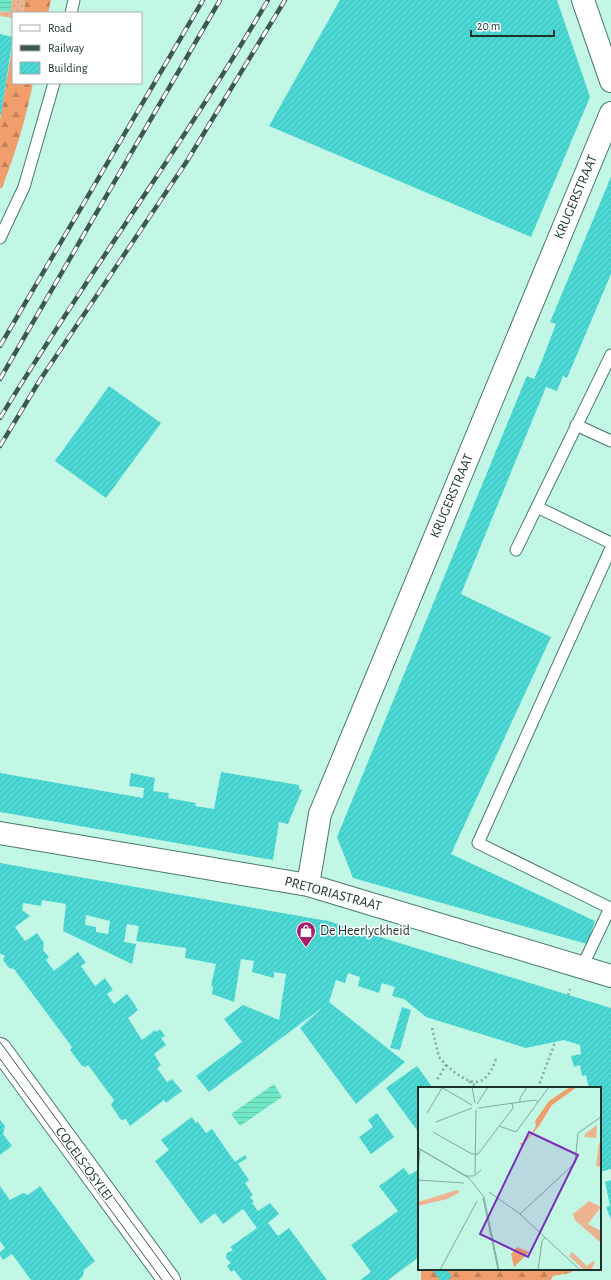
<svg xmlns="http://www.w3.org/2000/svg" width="611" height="1280" font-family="'Alegreya Sans',sans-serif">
<defs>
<pattern id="grass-dots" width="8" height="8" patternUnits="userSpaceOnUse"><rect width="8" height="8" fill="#ecb390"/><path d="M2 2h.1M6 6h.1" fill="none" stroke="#ca9a7c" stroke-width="1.8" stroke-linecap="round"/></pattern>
<pattern id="forest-firs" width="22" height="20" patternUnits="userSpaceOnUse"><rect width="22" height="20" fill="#f09e6b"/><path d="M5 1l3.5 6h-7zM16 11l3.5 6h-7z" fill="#c28158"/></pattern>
<pattern id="water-rules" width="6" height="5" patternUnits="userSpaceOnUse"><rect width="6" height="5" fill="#70e7c6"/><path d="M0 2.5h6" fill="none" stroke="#61c7aa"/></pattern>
<pattern id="building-hatch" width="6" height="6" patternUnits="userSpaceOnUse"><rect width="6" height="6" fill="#4cd9d5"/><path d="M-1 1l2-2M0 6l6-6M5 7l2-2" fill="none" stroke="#42bbb7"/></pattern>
</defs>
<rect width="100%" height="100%" fill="#c3f7e5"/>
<path fill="url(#grass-dots)" d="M12,0H25L24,13H13V18L0,16V11L9,12Z"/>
<path fill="url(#forest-firs)" d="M25,0H51L48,13H24Z
M13,43V83H33C26,119 15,154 2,188H0V120Z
M421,1269H575L570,1273L553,1276L551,1280H421Z"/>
<path fill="url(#water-rules)" d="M0,0H12L10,12L0,11Z
M274,1084L282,1097L240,1126L231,1114Z"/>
<path fill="url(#building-hatch)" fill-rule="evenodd" d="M340,0H557L590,97L531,237L269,126Z
M0,34L13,37L1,115H0Z
M611,177V274L567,378L563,376L557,391L546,387L461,594L551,637L451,854L595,921L587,944L353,878L337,837L526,378L527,376L534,379L541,363L556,324L550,322Z
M109,386L161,423L106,498L55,461Z
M221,772L299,785V789L302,790L288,824L279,822L273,860L0,812V773L143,798L144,788L129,786L131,773L155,778L153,791L169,793L168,798L196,803L195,806L214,809Z
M0,863L328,921L611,1008V1169L600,1172V1088H589L586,1075L582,1076L580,1065L574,1067L571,1056L581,1054L580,1045L564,1040L526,1048L426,1017L404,999L392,996L395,987L382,983L379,993L358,986L360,977L348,973L345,983L336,980L329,1002L405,1062L356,1104L300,1028L323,1007L209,1092L196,1076L242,1042L224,1019L243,1005L279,1020L286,974L274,972V978L252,972L254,961L241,959L234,1002L212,994L213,986H211L216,964L185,958L186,948L136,941L139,926L127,924L124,942L136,944L132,964L63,931L66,904L42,900L41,906L23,903L22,910L30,916L15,927L25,941L37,933L44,943L43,950L49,957L46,960L54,971L78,952L86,963L81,966L95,986L105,978L113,990L107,994L114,1004L127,994L133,1002L138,1010L128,1018L142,1040L155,1030L156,1032L160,1029L165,1036L161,1038L166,1045L154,1054L161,1065L157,1068L167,1082L172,1079L182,1091L166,1103L164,1100L130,1126L126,1119L121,1120L111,1105L114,1100L88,1065L85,1067L82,1066L70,1050L72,1047L14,969L9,968L3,960L5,955H2L0,953ZM86,915L110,921L108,934L96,932V927L85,925Z
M402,1007L411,1010L400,1050L390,1048Z
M417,1066L433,1088H419V1133L386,1088Z
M377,1113L394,1137L371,1154L359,1137L373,1127L368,1120Z
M192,1117L196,1123L198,1122L206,1133L212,1129L235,1162L245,1155L247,1158L238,1164L249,1180L245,1183L253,1195L250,1197L254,1202L252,1203L258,1211L270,1203L279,1214L268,1223L278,1236L289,1228L327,1280H242L234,1270L231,1272L227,1266L231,1263L226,1258L227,1253L233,1250L230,1247L257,1228L243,1209L223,1224L215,1213L201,1224L155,1161L169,1150L161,1140Z
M0,1120L5,1126L3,1134L12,1146L0,1155Z
M404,1168L409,1175L419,1169V1257L388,1280H360L371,1272L351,1245L398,1211L379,1186Z
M611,1180V1219L606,1207L610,1206L605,1182Z
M0,1186L10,1200L23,1193L28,1195L40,1186L95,1261L84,1270L83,1276L79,1280H31L12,1254L3,1260L0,1255V1252L5,1248L0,1241Z
M432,1269H447L452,1277L448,1280H440Z"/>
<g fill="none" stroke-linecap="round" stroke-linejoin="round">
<defs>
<path id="service" d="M71,13L74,0
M0,238L24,187L54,83
M576,425L611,441
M537,507L611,543
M516,550L611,355
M582,967L610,908L478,843L611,548"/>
<path id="minor" d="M583,0L611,81
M0,833L308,885L611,976
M308,885L320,814L611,113
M0,1049L169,1280"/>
</defs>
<use href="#service" stroke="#487869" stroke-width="13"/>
<use href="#minor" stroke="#487869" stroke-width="24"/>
<path stroke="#82aa9c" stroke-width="2.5" stroke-dasharray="2 3" stroke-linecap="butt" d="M568,995L570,989
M432,1028L439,1057L446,1065L437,1080
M446,1065C468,1084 484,1093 496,1059
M468,1088L470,1082L479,1088
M538,1088L555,1042"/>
<use href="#service" stroke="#fff" stroke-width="11"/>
<use href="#minor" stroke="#fff" stroke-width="22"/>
<path stroke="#3d584f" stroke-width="1" d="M0,1042L174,1280
M0,1059L162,1280"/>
<defs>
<path id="rail" d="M0,346L203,0
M0,379L220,0
M0,418C86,277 184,143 268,0
M0,446L40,380L187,161L285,0"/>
</defs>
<use href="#rail" stroke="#3d584f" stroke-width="4.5"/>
<use href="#rail" stroke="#fff" stroke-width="3" stroke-dasharray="9" stroke-linecap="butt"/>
</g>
<defs>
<symbol id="shop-pin" viewBox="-11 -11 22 30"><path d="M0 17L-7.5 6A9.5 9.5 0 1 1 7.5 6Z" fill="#a6206b" stroke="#fff"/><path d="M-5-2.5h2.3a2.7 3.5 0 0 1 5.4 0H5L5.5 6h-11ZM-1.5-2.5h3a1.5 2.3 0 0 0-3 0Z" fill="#fff"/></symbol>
</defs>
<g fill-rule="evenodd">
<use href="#shop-pin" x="295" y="920" width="22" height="30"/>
</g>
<g text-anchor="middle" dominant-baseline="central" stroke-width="3" stroke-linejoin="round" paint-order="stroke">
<g font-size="14" fill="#1d322b" stroke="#fff">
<text transform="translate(576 197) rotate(-67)">KRUGERSTRAAT</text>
<text transform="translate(452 496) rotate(-67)">KRUGERSTRAAT</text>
<text transform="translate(333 894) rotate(15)">PRETORIASTRAAT</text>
<text transform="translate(84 1164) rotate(54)">COGELS-OSYLEI</text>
</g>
<g font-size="14" fill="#1d322b" stroke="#fff" text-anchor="start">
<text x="320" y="931">De Heerlyckheid</text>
</g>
</g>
<g transform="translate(418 1087)">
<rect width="183" height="183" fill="#c3f7e5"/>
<path d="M179,38L178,51L166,50L167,47ZM181,56H183V80L178,79ZM39,103L42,105L29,112L0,119V115ZM171,114L183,120L170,137L183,144V156L157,133L155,127ZM154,165L169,179L175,174L177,176L173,183H166L151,169Z" fill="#ecb390"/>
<path d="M152,0H159L134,18L121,39L104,59L101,56H105L113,47L118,39L117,34L131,14ZM99,160L111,165L96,180L93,167Z" fill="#f09e6b"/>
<path fill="none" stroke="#81a89b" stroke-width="1" d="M23,0L54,18M54,0L57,16M102,15V11L109,0M59,17L70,0M60,21L117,13L120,15M9,26L24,1M18,35L54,21M81,39L98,45L131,0M15,45L54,67H60L95,21L94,16M0,61L50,90M0,61L51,91L66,110L81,183M0,86L2,63M57,87L58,23M48,89H56L63,83M0,93L46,96M71,105L102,127L162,183M65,111L80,183M102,127L157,76L160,46L183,30M22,183L59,114M120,183L124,154L127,151"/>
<path fill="#7b2cbf" fill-opacity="0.15" stroke="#7b2cbf" stroke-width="2" d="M111,45L160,68L110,170L62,147Z"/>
<rect width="183" height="183" fill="none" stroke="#1d322b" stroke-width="2"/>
</g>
<rect x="12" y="12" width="130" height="72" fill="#ffffff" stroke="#a5adaa"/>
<rect x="20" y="25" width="20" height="6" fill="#ffffff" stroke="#a5adaa"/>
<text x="48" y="32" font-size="12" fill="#1d322b">Road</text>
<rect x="20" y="45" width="20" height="6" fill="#3d584f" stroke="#a5adaa"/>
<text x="48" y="52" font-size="12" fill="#1d322b">Railway</text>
<rect x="20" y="62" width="20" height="12" fill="url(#building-hatch)" stroke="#a5adaa"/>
<text x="48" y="72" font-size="12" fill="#1d322b">Building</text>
<path d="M471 30v6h83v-6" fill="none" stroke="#1d322b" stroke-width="2"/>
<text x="477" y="30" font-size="12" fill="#1d322b" stroke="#ffffff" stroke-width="3" paint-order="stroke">20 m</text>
</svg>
